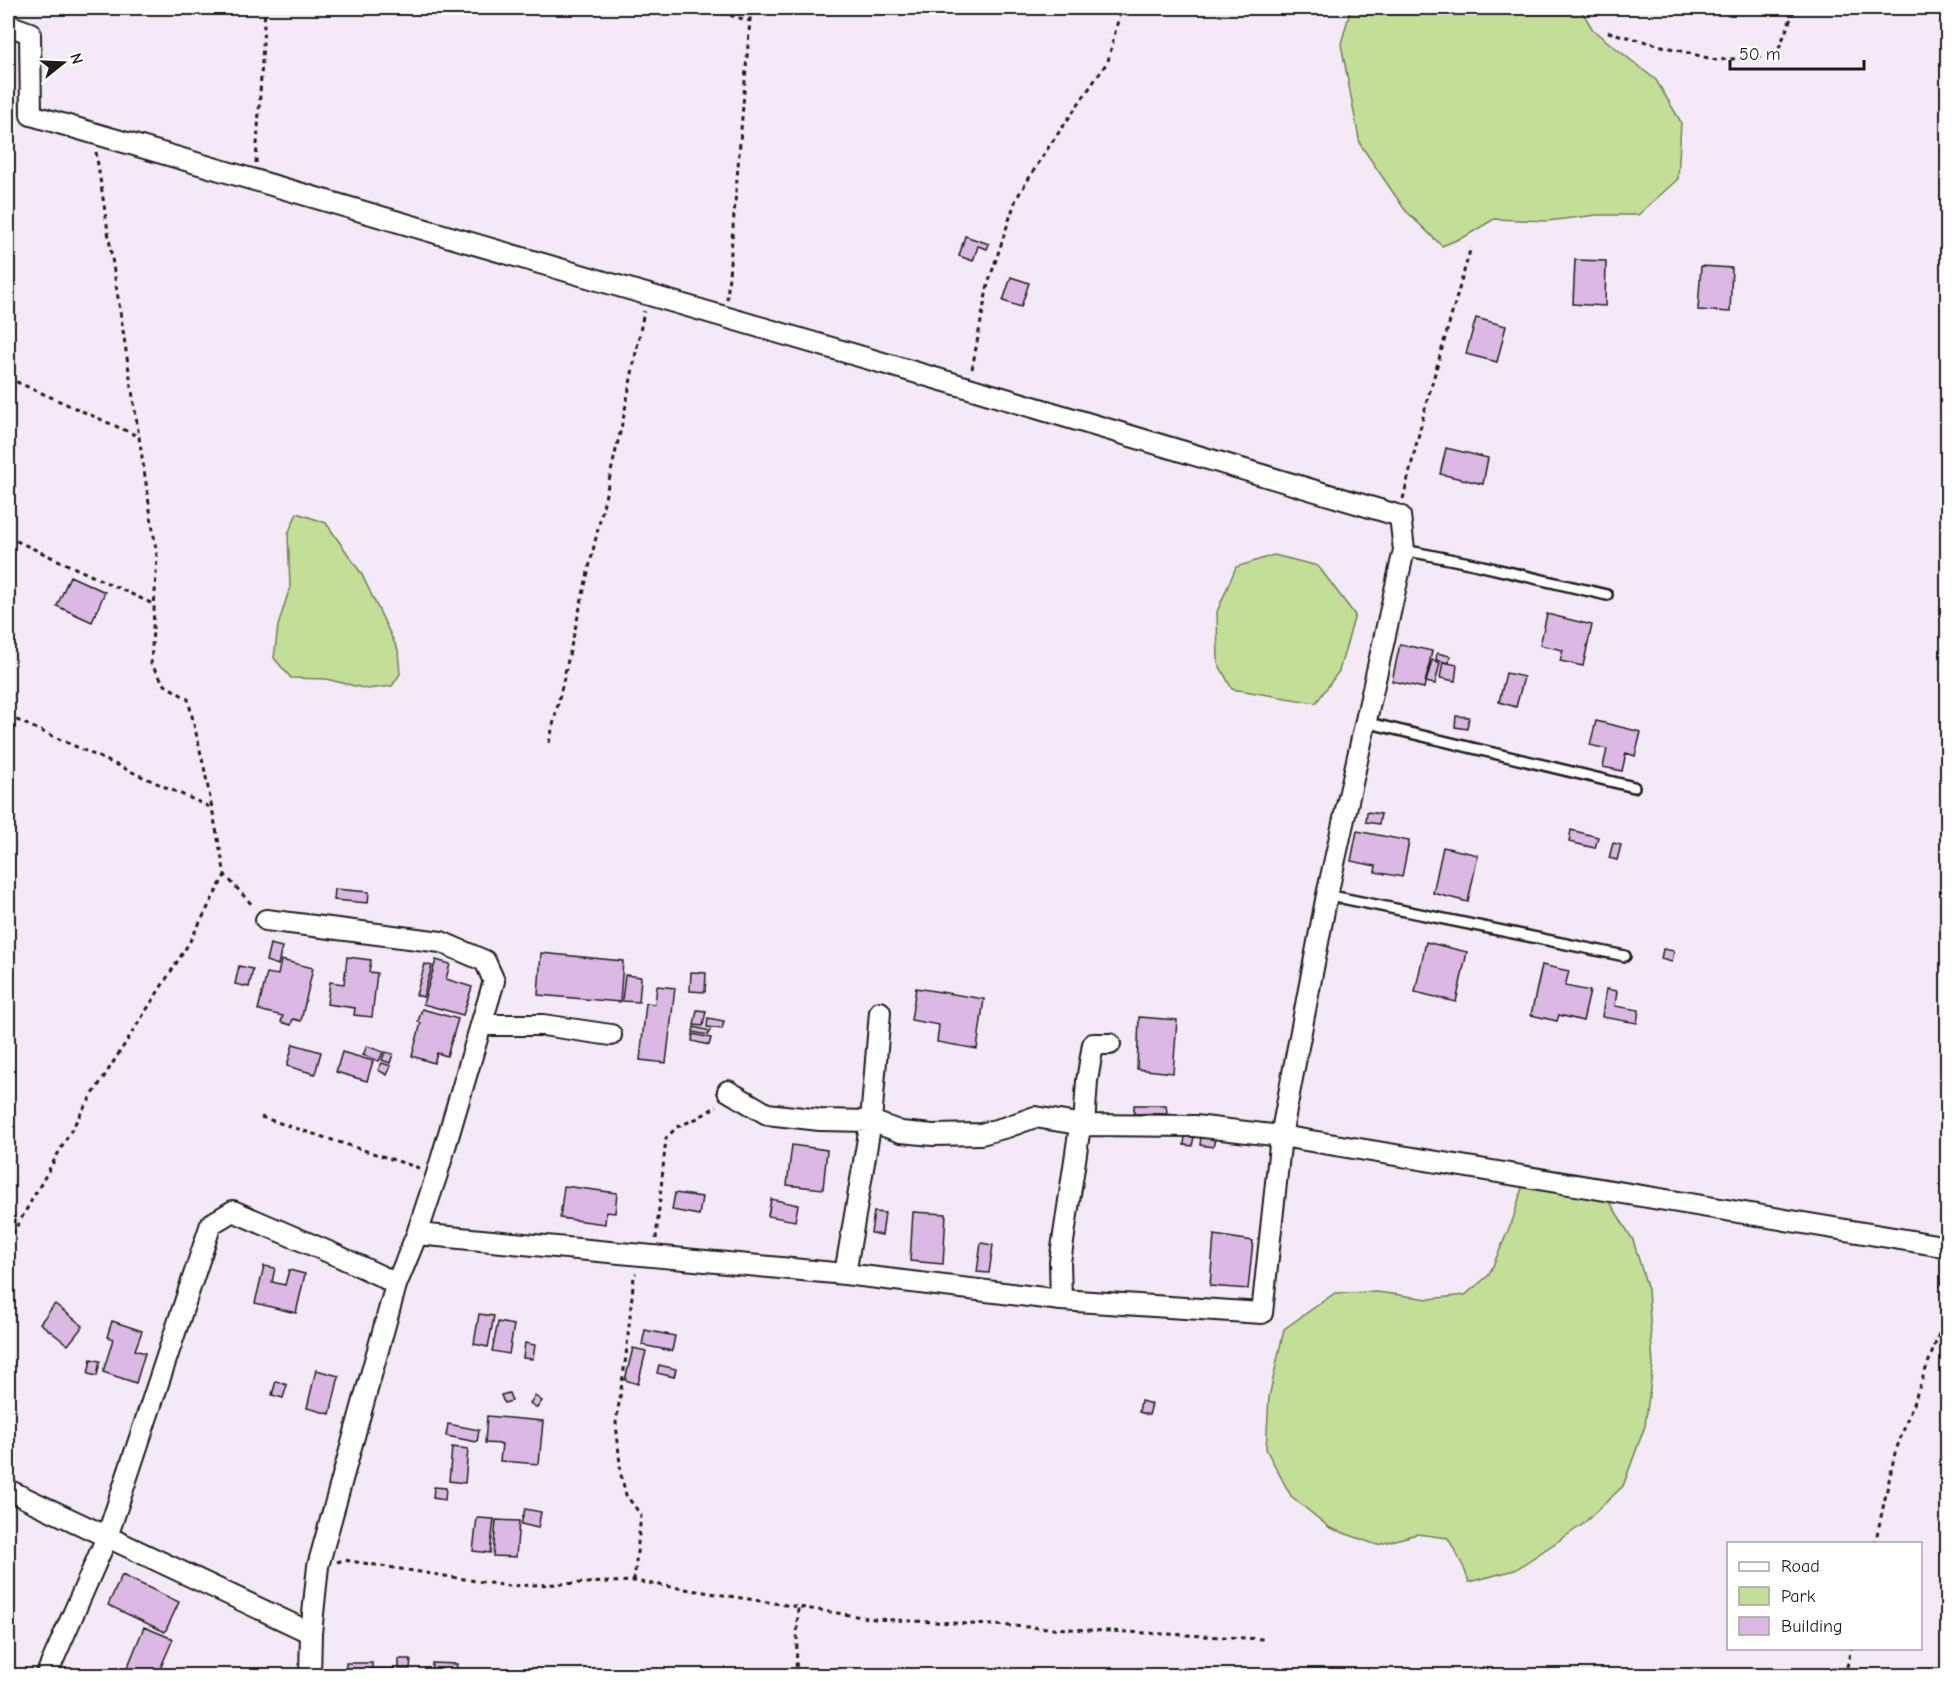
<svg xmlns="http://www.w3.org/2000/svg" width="1955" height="1683" font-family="'Comic Neue',sans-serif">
<rect width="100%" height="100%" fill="#f4eaf7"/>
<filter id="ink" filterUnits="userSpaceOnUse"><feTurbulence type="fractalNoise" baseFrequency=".0167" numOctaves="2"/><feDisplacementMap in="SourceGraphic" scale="12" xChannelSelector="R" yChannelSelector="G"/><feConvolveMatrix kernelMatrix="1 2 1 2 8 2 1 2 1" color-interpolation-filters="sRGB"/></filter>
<g filter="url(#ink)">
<path fill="#c3df97" stroke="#707e5a" stroke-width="1.5" d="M1351,8H1580L1593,30L1656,80L1681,122L1678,179L1638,215H1597L1547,221L1494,219L1466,236L1442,246L1405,210L1360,144L1341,44Z
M297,513L326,523L361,573L398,650L400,674L392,686L367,689L326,679L291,678L274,658L278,626L290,587L288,534Z
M1274,555L1318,566L1355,615L1339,671L1316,703L1232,689L1218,663L1217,612L1236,567Z
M1524,1181L1605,1194L1633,1240L1648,1290L1653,1365L1645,1426L1623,1486L1582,1525L1515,1570L1469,1582L1464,1568L1448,1538L1417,1534L1377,1545L1330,1528L1291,1496L1266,1449L1269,1397L1284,1329L1335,1293L1377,1292L1429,1299L1465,1295L1489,1275L1513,1219Z"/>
<path fill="#dcb9e4" stroke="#1c1c1c" stroke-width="1.5" d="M965,236L989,244L987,249L978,246L973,261L959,256Z
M1575,260L1606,261L1605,306L1573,304Z
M1701,266L1732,268L1730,312L1698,310Z
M1011,277L1029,283L1021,307L1003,301Z
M1476,318L1506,326L1497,362L1466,354Z
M1446,448L1488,458L1483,484L1440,474Z
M70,576L105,592L92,622L57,606Z
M1547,614L1592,625L1583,666L1560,661L1563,650L1540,645Z
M1400,644L1432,651L1424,688L1392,681Z
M1437,653L1450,656L1449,663L1436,660Z
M1432,660L1440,663L1435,684L1426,682Z
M1443,662L1457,665L1455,681L1440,678Z
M1506,673L1524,677L1516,707L1499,702Z
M1456,716L1469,717L1467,729L1455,727Z
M1596,721L1641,732L1635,756L1626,753L1622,771L1603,767L1607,749L1590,745Z
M1367,812L1381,814L1379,824L1366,822Z
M1571,830L1598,837L1595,848L1569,842Z
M1357,831L1409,841L1402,877L1375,872L1376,866L1351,861Z
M1613,843L1621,845L1617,860L1609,858Z
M1443,847L1478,855L1468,902L1433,893Z
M335,889L369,892L368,903L334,900Z
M1426,942L1467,952L1456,1002L1415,992Z
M270,944L282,947L278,965L266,961Z
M1663,949L1674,951L1672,962L1661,959Z
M541,953L623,961L620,1002L538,995Z
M347,957L371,960L369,972L377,973L372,1017L354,1015L355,1008L327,1004L330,982L344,984Z
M281,960L313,968L301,1021L293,1019L291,1025L281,1022L283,1016L258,1010L267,973L278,975Z
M436,960L450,964L446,979L472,987L463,1015L423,1004Z
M425,964L432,966L423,997L416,995Z
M1542,965L1569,971L1565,986L1590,991L1583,1021L1559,1015L1557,1021L1531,1015Z
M239,966L253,969L249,987L235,984Z
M691,972L706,973L705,992L690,991Z
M625,975L641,977L639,1002L622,1001Z
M657,986L675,988L666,1063L640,1060L646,1003L655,1004Z
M916,988L984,999L977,1049L937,1042L939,1025L911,1020Z
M1606,989L1617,991L1615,1006L1639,1010L1637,1023L1602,1017Z
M422,1009L458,1019L447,1056L437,1053L434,1063L412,1056L421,1023L418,1022Z
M697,1010L706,1011L703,1026L694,1025Z
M1139,1017L1177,1020L1173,1073L1137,1069Z
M708,1018L724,1021L722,1029L707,1027Z
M694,1027L710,1031L708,1035L693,1032Z
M693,1034L711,1038L709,1045L692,1041Z
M293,1044L321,1052L315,1074L287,1066Z
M367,1046L383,1052L379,1061L363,1055Z
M342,1052L373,1061L367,1081L336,1072Z
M385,1052L393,1054L390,1063L382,1060Z
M382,1063L391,1066L387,1075L378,1070Z
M1134,1105H1166L1167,1113L1134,1114Z
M1185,1136L1194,1137L1192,1146L1184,1145Z
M1201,1136L1215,1139L1213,1147L1200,1145Z
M792,1145L827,1150L823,1189L787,1185Z
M564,1186L617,1193L615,1213L606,1212L605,1224L560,1218Z
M675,1193L702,1197L699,1215L672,1210Z
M771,1199L798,1205L795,1221L768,1216Z
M874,1212L885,1213L882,1235L871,1233Z
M913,1212L946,1214L943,1264L910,1261Z
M1214,1235L1253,1241L1248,1289L1210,1286Z
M981,1243L993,1245L989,1273L977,1272Z
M264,1266L275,1268L272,1282L285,1285L289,1270L305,1274L296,1313L255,1303Z
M55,1304L83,1326L68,1345L40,1323Z
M479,1314L494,1316L488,1347L474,1344Z
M112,1321L142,1331L135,1350L145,1353L136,1383L103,1372L113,1339L107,1337Z
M498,1322L514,1325L509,1354L492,1351Z
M645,1330L675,1336L672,1351L642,1345Z
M525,1343L535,1345L533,1359L523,1358Z
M633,1348L646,1351L638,1384L625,1380Z
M91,1359L100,1361L97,1376L88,1374Z
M659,1365L676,1369L674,1377L657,1373Z
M316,1370L339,1376L330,1414L307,1408Z
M276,1381L287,1385L283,1398L272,1395Z
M509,1393L512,1401L504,1403L501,1395Z
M535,1396L542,1401L537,1408L530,1403Z
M1141,1401L1152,1404L1149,1415L1139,1412Z
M487,1416L543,1421L539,1464L500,1461L502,1444L485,1443Z
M448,1424L479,1430L477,1442L446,1436Z
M452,1447L468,1449L465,1483L449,1481Z
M434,1487L446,1488L445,1500L433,1498Z
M525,1509L541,1512L538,1528L521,1524Z
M477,1518L494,1519L490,1553L473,1551Z
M496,1520L519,1521L516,1557L493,1556Z
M122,1575L179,1602L165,1632L108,1605Z
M144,1627L173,1639L157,1676H124Z
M399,1659H411L410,1669H399Z
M346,1663H372V1669H394V1676H346Z
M432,1663L457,1664L456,1674L437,1676V1673H432Z
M411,1672H427V1676H411Z"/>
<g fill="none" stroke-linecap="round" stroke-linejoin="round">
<defs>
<path id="service" d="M1404,550L1474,564L1607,595
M1365,722L1634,787
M1327,895L1625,956"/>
<path id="minor" d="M8,25L30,33L31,115L969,388L1400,516L1404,550L1327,895L1281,1136L1262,1313L1061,1300L1060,1262L1079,1133L1084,1125L1087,1081L1093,1044H1110
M266,920L441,942L485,961L494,981L437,1174L417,1234L396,1285L318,1566L311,1633L310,1676
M482,1025H543L611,1035
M728,1091L767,1114L820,1120L871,1121L901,1132L933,1135L981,1134L1007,1127L1035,1117L1084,1125L1195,1126L1281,1136L1948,1247
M417,1234L845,1274L1061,1300
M845,1274L871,1121L880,1012
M8,1490L311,1633
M46,1676L107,1537L211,1224L233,1211L338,1256L383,1277L396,1285"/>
</defs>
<use href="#service" stroke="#1c1c1c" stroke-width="14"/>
<use href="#minor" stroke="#1c1c1c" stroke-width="24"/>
<path stroke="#1c1c1c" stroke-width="3" stroke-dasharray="4.5 4.5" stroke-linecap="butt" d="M704,8L750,21
M1608,32L1716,60L1776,56L1795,8
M96,152L157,556L151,664L165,685L188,699L204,767L225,875L254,907
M256,163L265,8
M727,300L751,8
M972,369L988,284L1016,199L1046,151L1108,61L1120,12V8
M8,378L140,437
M1403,499L1427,401L1471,247
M8,537L155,605
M8,716L212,808
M549,743L624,415L644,311
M261,1117L419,1168
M656,1239L666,1138L677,1127L698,1118L717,1106
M8,1242L81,1113L189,943L225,875
M1875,1544L1895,1453L1940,1331L1948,1303
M337,1562L344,1560L508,1586L634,1581L875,1619L1263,1639
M634,1581L641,1515L626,1495L621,1475L616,1423L626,1356L634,1276L636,1273
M796,1676L798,1606
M1845,1676L1851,1648"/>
<use href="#service" stroke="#fff" stroke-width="9"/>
<use href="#minor" stroke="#fff" stroke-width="20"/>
</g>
</g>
<rect width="1955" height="1683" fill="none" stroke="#fff" stroke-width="30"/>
<rect x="15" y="15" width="1925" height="1653" fill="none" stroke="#1c1c1c" stroke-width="2" filter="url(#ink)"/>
<rect x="1727" y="1542" width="195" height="108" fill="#ffffff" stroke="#a4a4a4" stroke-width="1.5"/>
<rect x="1739" y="1562" width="30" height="9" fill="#ffffff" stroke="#a4a4a4" stroke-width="1.5"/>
<text x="1781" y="1572" font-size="18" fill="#1c1c1c">Road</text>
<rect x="1739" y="1587" width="30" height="18" fill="#c3df97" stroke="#a4a4a4" stroke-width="1.5"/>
<text x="1781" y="1602" font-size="18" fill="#1c1c1c">Park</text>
<rect x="1739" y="1617" width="30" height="18" fill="#dcb9e4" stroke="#a4a4a4" stroke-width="1.5"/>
<text x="1781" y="1632" font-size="18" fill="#1c1c1c">Building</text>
<g transform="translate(63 63) rotate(72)" stroke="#ffffff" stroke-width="4.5" paint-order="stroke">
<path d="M0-4.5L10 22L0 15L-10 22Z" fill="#1c1c1c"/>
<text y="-9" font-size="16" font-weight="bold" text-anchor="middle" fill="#1c1c1c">N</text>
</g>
<path d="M1730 60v9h134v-9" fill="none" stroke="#1c1c1c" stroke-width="3"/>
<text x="1739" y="60" font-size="18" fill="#1c1c1c" stroke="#ffffff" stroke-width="4.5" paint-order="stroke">50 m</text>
</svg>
